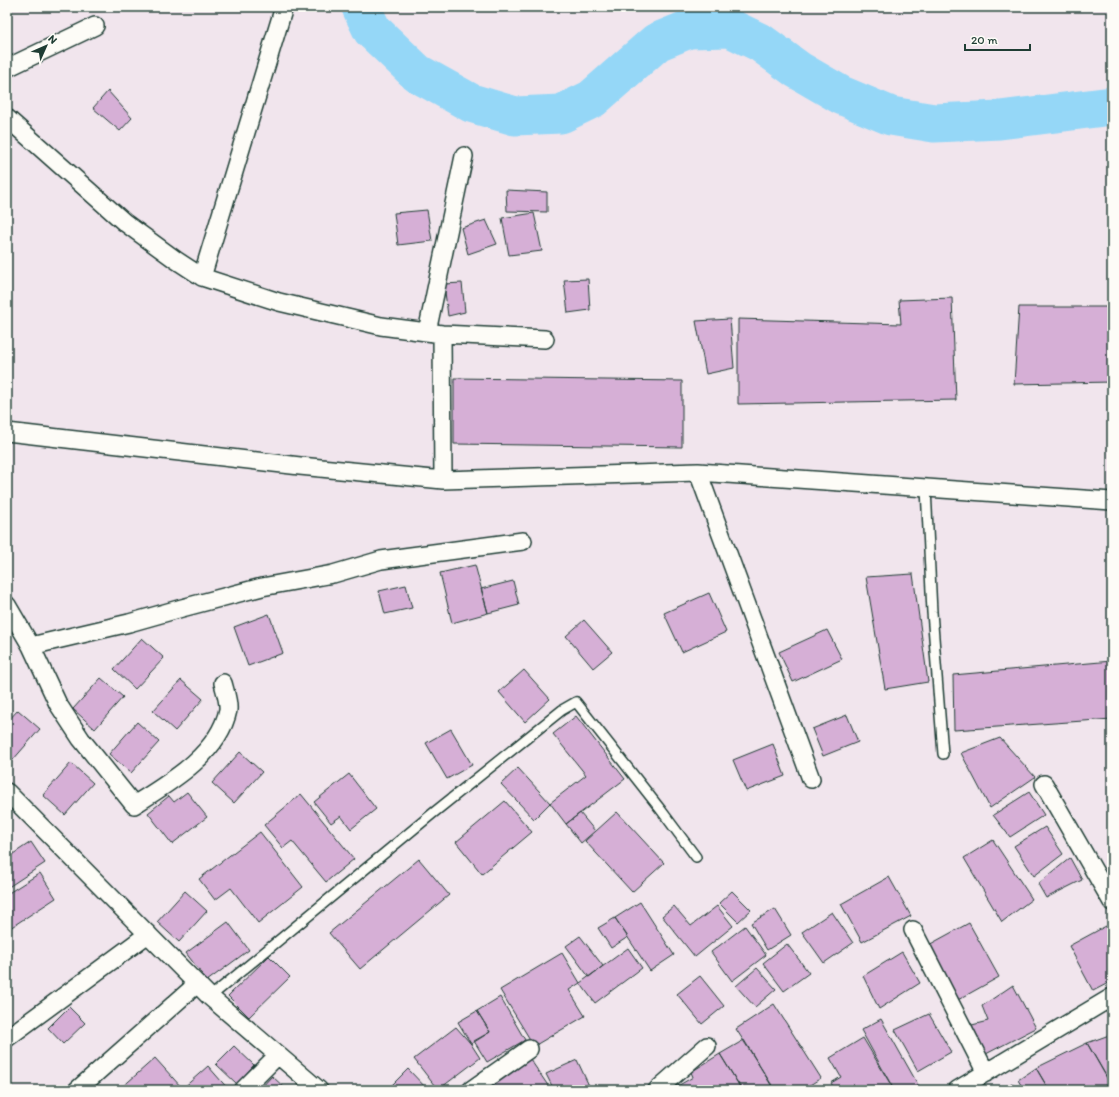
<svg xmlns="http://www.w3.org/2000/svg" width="1119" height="1097" font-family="Itim,sans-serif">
<rect width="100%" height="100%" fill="#f1e5ed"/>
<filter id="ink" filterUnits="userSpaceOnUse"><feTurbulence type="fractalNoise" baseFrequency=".025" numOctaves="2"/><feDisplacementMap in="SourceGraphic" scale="8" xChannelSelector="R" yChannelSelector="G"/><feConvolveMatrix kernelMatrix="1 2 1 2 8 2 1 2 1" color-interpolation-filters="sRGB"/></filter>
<g filter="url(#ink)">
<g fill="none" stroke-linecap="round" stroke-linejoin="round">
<path stroke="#95d7f7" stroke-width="39" d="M361,7L372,30L417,73L471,103L515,116L561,114L592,99L657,42L689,29L730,28L761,43L798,70L841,95L891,116L934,123L1000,120L1112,106"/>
</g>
<path fill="#d6afd6" stroke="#1f3d34" d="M108,91L132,118L120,131L93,108Z
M506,190L547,192V212L507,211Z
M427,210L432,241L398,245L394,213Z
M534,213L542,251L509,255L502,218Z
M486,220L497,244L468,254L461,228Z
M588,279L590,310L568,313L564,280Z
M462,283L465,312L448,316L444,284Z
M952,298L956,400L738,404V319L901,324L899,300Z
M1019,307H1112V382L1014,384Z
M730,319L734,368L706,374L696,321Z
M454,378L682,381V447L454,444Z
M475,565L488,613L452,623L440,573Z
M913,574L928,682L885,689L866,577Z
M513,581L519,605L488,613L481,589Z
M406,585L412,608L385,614L379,591Z
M709,593L726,632L682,652L664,613Z
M269,614L283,653L248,666L234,627Z
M584,620L612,652L593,668L566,636Z
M827,630L842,659L793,682L779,652Z
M142,638L164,658L135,689L114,669Z
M1112,661V719L954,730L953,675Z
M524,670L550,699L525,722L499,692Z
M101,678L123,697L95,729L73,709Z
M181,680L203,699L175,731L153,711Z
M18,710L40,729L12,761L7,756V722Z
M847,715L858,742L823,756L812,729Z
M576,716L625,779L566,824L550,803L586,775L553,734Z
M137,722L159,742L131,773L109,754Z
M451,729L472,765L447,779L426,743Z
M1000,738L1035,777L990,808L961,753Z
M773,744L785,776L746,791L733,760Z
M240,752L262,772L234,803L212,783Z
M71,763L93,783L65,815L43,795Z
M518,768L550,803L534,819L501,784Z
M349,774L376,809L351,829L341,816L331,823L314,802Z
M187,792L207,817L172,844L148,813L169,796L174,802Z
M1029,792L1044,815L1010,837L993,815Z
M301,794L354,859L326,882L292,841L283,848L264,825Z
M505,801L532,832L482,874L456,842Z
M617,812L664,863L632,892L585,841Z
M580,813L595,831L581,843L566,824Z
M1045,827L1063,854L1034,876L1014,846Z
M260,832L303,887L258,923L231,888L215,900L199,879Z
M993,840L1032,899L1002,922L964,858Z
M31,842L45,863L7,888V858Z
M1070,858L1082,880L1046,898L1038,884Z
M419,859L449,895L360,969L329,933Z
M40,873L56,898L7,930V894Z
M889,877L911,916L862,942L841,904Z
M185,891L207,911L179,942L157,922Z
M732,891L751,910L738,922L719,903Z
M640,902L674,955L650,971L615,918Z
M674,906L691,926L717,906L733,926L695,957L662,916Z
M775,909L791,935L767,950L751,923Z
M832,912L853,943L824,963L802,932Z
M615,918L628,937L611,948L598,928Z
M228,922L249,950L207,981L186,953Z
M969,923L999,977L956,1001L925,947Z
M745,926L766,955L732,981L711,952Z
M1106,926L1112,937V981L1093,991L1069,946Z
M580,936L603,966L589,977L566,946Z
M787,944L809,973L784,991L763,963Z
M628,948L642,968L595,1003L580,983Z
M902,952L920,983L879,1009L863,976Z
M562,953L580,983L569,990L585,1016L534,1046L500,990Z
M269,956L290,977L249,1017L228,996Z
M757,968L776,989L755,1007L736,986Z
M700,976L724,1006L702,1024L677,994Z
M1013,985L1036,1028L986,1054L972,1025L988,1021L982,1006Z
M500,997L525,1040L487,1062L474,1041L490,1032L477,1011Z
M774,1004L821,1078L802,1090H775L736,1029Z
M69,1007L85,1023L63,1044L48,1028Z
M477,1011L490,1032L471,1044L458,1022Z
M929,1014L951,1052L918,1071L895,1030Z
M881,1019L921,1090H894L861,1030Z
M456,1027L471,1044L480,1058L438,1090L414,1059Z
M1112,1034V1086L1087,1043Z
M863,1038L894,1090H835L831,1083L841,1077L830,1058Z
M744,1040L774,1090H742L720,1054Z
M1087,1043L1111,1085L1102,1090H1049L1036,1068Z
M234,1046L254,1065L237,1084L216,1064Z
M720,1054L742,1090H677L676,1087L693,1077L691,1072Z
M528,1056L551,1090H479Z
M155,1058L182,1088L180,1090H119Z
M577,1060L591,1090H554L546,1074Z
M208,1066L229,1090H181Z
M1036,1068L1049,1090H1024L1018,1080Z
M408,1069L428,1090H387Z
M272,1076L287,1090H259Z
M1012,1083L1016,1090H999Z"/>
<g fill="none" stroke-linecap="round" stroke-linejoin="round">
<defs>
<path id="lane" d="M926,488L932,612L943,754
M210,997L432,814L562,710L576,702L661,810L696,857"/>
<path id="street" d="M7,68L95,26
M7,118L124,222L176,260L202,277L279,302L381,326L442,334L545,339
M202,277L284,7
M427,332L464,156
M442,334L443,480
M7,432L300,466L443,480L698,472L1112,501
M698,472L811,779
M7,605L31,646L129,623L182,608L262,587L333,574L381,560L523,541
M31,646L58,704L81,739L134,805C169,783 219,754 228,710C229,702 225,691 223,683
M1044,784L1112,902
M7,792L210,997L319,1090
M913,930L986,1073
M7,1038L148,934
M77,1090L197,984
M243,1090L278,1055
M471,1090L529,1049
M657,1090L707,1046
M957,1090L1112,997"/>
</defs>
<use href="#lane" stroke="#1f3d34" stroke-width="12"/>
<use href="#street" stroke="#1f3d34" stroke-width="20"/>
<use href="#lane" stroke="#fdfcf7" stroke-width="9"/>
<use href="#street" stroke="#fdfcf7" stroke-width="17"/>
</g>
</g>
<rect width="1119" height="1097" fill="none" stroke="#fdfcf7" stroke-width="24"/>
<rect x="12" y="12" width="1095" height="1073" fill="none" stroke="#1f3d34" stroke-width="1.5" filter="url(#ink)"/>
<g transform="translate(46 46) rotate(45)" stroke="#fdfcf7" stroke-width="3" paint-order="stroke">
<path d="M0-3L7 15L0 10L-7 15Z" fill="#1f3d34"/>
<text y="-6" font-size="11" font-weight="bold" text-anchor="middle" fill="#1f3d34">N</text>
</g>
<path d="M965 44v6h65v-6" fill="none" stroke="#1f3d34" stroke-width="2"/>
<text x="971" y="44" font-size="12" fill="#1f3d34" stroke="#fdfcf7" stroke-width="3" paint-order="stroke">20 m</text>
</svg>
